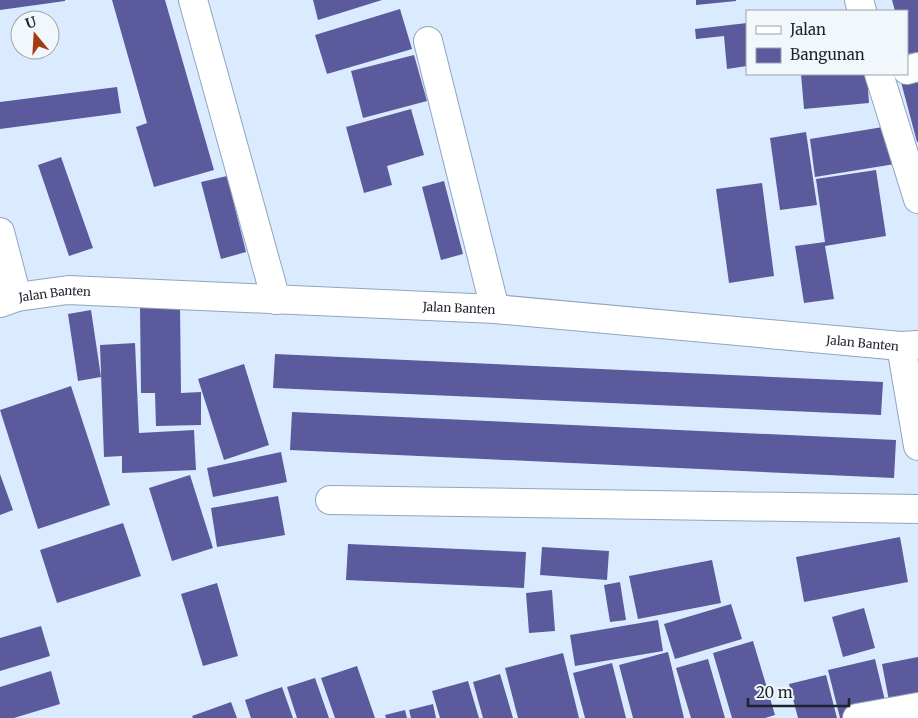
<svg xmlns="http://www.w3.org/2000/svg" width="918" height="718" font-family="Merriweather,serif">
<rect width="100%" height="100%" fill="#daebff"/>
<path fill="#5a5a9c" d="M0,0H65V1L0,10Z
M112,0H165L214,170L154,187L136,127L147,123Z
M313,0H382L318,20Z
M696,0H736V1L696,5Z
M892,0H918V52L907,54V11H895Z
M400,9L412,49L327,74L315,35Z
M747,23V66L727,69L724,36L696,39L695,29Z
M414,55L427,101L363,118L351,71Z
M801,74H867L869,103L804,109Z
M918,77V142H917L901,82Z
M117,87L121,113L0,129V102Z
M411,109L424,155L387,166L392,185L364,193L346,127Z
M895,125L901,163L815,177L810,139Z
M806,132L817,205L780,210L770,138Z
M61,157L93,248L69,256L38,165Z
M876,170L886,236L825,246L834,299L804,303L795,246L825,242L816,179Z
M227,176L246,252L221,259L201,182Z
M444,181L463,254L441,260L422,187Z
M762,183L774,276L729,283L716,189Z
M140,306H180L181,393L201,392V425L156,426L155,393H141Z
M91,310L101,377L78,381L68,314Z
M135,343L139,433L194,430L196,470L122,473V456L104,457L100,345Z
M275,354L883,382L881,415L273,388Z
M244,364L269,445L224,460L198,379Z
M71,386L110,505L38,529L0,410Z
M292,412L896,440L894,478L290,450Z
M281,452L287,482L213,497L207,468Z
M0,474L13,510L0,515Z
M190,475L213,548L172,561L149,488Z
M278,496L285,535L217,547L211,508Z
M123,523L141,576L57,603L40,550Z
M900,537L908,582L804,602L796,557Z
M348,544L526,552L524,588L346,580Z
M542,547L609,551L607,580L540,575Z
M712,560L721,603L638,619L629,576Z
M620,582L626,620L610,622L604,585Z
M217,583L238,656L203,666L181,594Z
M552,590L555,631L529,633L526,593Z
M731,604L742,639L675,659L664,624Z
M864,608L875,648L843,657L832,617Z
M658,620L663,651L575,666L570,635Z
M41,626L50,656L0,671V638Z
M753,641L775,715L765,718H732L713,653Z
M668,652L684,718H633L619,665Z
M563,653L579,718H518L505,668Z
M918,657V701L890,706L882,664Z
M708,659L725,718H691L676,668Z
M875,659L887,709L848,718H840L828,670Z
M612,663L626,718H585L573,673Z
M357,666L375,718H335L321,678Z
M51,671L60,704L14,718H0V687Z
M500,674L513,718H483L473,682Z
M826,675L837,718H798L789,684Z
M315,678L329,718H297L287,687Z
M468,681L479,718H440L432,691Z
M282,687L293,718H251L245,700Z
M231,702L237,718H193L192,716Z
M433,704L436,718H411L409,710Z
M405,710L407,718H386L385,715Z"/>
<g fill="none" stroke-linecap="round" stroke-linejoin="round">
<defs>
<g id="street">
<path d="M193,0L276,300"/>
<path d="M859,0L862,11"/>
<path d="M428,41L495,309"/>
<path d="M907,70L918,67"/>
<path d="M879,74L918,199"/>
<path d="M0,232L17,297"/>
<path id="s1" d="M0,303L17,297L68,290L495,309L901,346L918,345"/>
<path d="M901,346L918,446"/>
<path d="M330,500L918,509"/>
<path d="M857,718L918,707"/>
</g>
</defs>
<use href="#street" stroke="#91a5bc" stroke-width="30"/>
<use href="#street" stroke="#fff" stroke-width="28"/>
</g>
<g text-anchor="middle" dominant-baseline="central" stroke-width="5" stroke-linejoin="round" paint-order="stroke">
<g font-size="12" fill="#1c242d" stroke="#f2f7fc">
<text stroke="none"><textPath href="#s1" startOffset="56">Jalan Banten</textPath></text>
<text stroke="none"><textPath href="#s1" startOffset="461">Jalan Banten</textPath></text>
<text stroke="none"><textPath href="#s1" startOffset="866">Jalan Banten</textPath></text>
</g>
</g>
<rect x="746" y="10" width="162" height="65" fill="#f2f7fc" stroke="#9ca3a9"/>
<rect x="756" y="26" width="25" height="8" fill="#ffffff" stroke="#9ca3a9"/>
<text x="790" y="35" font-size="15" fill="#1c242d">Jalan</text>
<rect x="756" y="48" width="25" height="15" fill="#5a5a9c" stroke="#9ca3a9"/>
<text x="790" y="60" font-size="15" fill="#1c242d">Bangunan</text>
<g transform="translate(35 35) rotate(342)"><circle r="24" fill="#f2f7fc" stroke="#9ca3a9"/>
<path d="M0-4L9 19L0 12L-9 19Z" fill="#a23c12"/>
<text y="-8" font-size="14" font-weight="bold" text-anchor="middle" fill="#1c242d">U</text>
</g>
<path d="M748 698v8h101v-8" fill="none" stroke="#1c242d" stroke-width="2.5"/>
<text x="756" y="698" font-size="15" fill="#1c242d" stroke="#f2f7fc" stroke-width="4" paint-order="stroke">20 m</text>
</svg>
